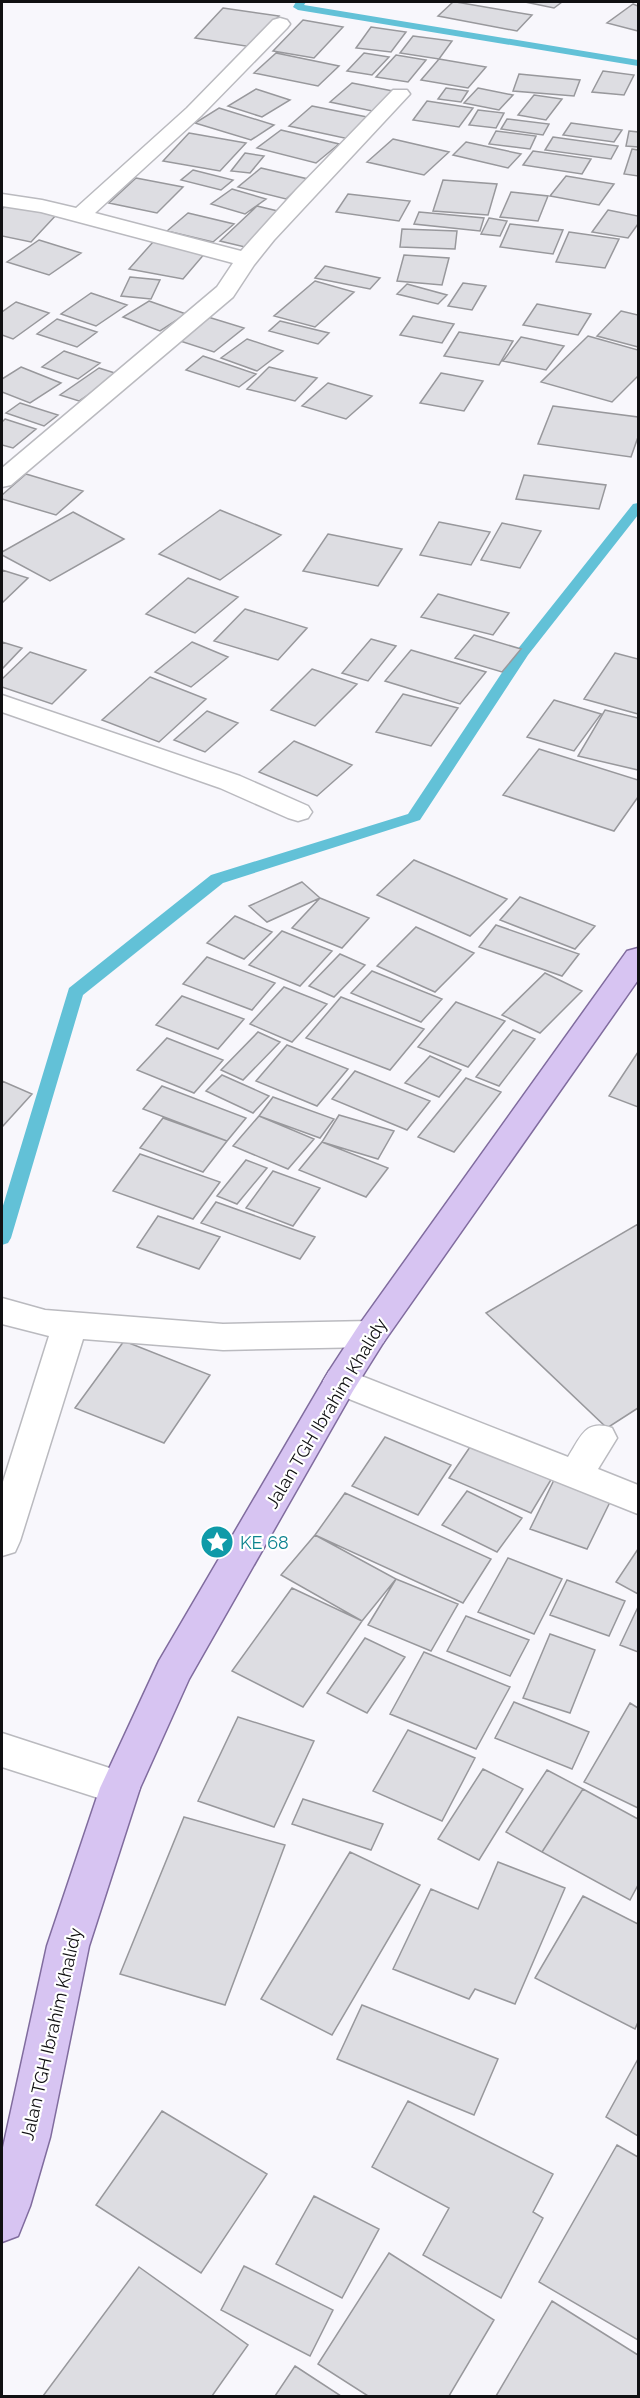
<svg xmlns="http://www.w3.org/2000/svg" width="640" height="2398" font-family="Raleway,sans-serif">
<rect width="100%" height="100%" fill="#f8f7fc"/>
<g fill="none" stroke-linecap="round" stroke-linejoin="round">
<path fill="#62c1d7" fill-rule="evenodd" d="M296,2H306L304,5L638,60V66L298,10L293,7Z
M638,503V515L528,655L420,820L223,883L83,995L11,1238L8,1243L2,1245V1209L69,988L211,875L408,814L517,650L633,504Z"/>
</g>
<path fill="#dddde2" stroke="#98989c" stroke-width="1.5" d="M453,2H456L532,15L517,31L438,16Z
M525,2H562L554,8Z
M633,4L638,6V31L607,23Z
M223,8L279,16L252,47L195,38Z
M303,20L343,27L314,58L273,51Z
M371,27L406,32L391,52L356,48Z
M413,36L452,41L439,59L400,53Z
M276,53L339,66L318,86L254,73Z
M364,53L389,57L372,75L347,71Z
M396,55L426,60L408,82L376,77Z
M439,59L486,67L468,88L421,80Z
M603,71L634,75L624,95L592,92Z
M519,74L580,80L574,96L513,91Z
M352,83L398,92L377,112L330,102Z
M446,88L468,91L461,102L438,99Z
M478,88L513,95L499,110L464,103Z
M256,89L290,100L262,117L228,106Z
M534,95L562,99L546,120L518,115Z
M427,101L473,108L459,127L413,120Z
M312,106L372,118L349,139L289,126Z
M219,108L274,125L251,140L195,123Z
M478,110L504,113L496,128L469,125Z
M507,119L549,124L543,135L501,129Z
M571,123L622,130L614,142L563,135Z
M281,130L339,144L316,163L257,148Z
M496,131L536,136L530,149L489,144Z
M629,131L638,132V147L626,146Z
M189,133L246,143L220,171L163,161Z
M553,137L618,146L611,159L545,150Z
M393,139L449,152L424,175L367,162Z
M466,142L521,154L508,168L453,155Z
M632,149L638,150V176L624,174Z
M533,151L591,159L582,174L523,165Z
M245,153L264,156L250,173L231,171Z
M261,168L308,179L286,199L238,187Z
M193,170L233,180L221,190L181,180Z
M566,176L614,184L599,205L550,196Z
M136,178L183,187L157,213L109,203Z
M443,180L497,184L488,215L433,211Z
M232,189L266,199L245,214L211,204Z
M511,192L548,196L538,221L500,217Z
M348,194L410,201L399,221L336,212Z
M7,204L58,213L31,242L2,236V209Z
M257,206L286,213L249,248L220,241Z
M608,210L638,216V224L628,238L592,232Z
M419,212L484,218L480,231L414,224Z
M188,213L234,224L213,242L167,231Z
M489,218L507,221L500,236L481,234Z
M510,224L563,230L553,254L500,247Z
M402,229L457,231L455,249L400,247Z
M569,232L619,239L605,268L556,262Z
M39,240L81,253L49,275L7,262Z
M153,242L206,252L183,279L129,269Z
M404,255L449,258L442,285L397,281Z
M325,266L380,278L370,289L315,278Z
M130,277L160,280L151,299L121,296Z
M315,281L354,292L315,327L274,316Z
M463,283L486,286L472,310L448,306Z
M407,284L447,295L438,304L397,294Z
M91,293L127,305L96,326L61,314Z
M149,301L186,314L160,331L123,317Z
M16,302L49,313L13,339L2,335V312Z
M537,304L591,314L578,335L523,325Z
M621,311L638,315V347L597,336Z
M413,316L454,324L442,343L400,335Z
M208,317L244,328L214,352L177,340Z
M57,319L97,332L77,347L37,334Z
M280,321L329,333L318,344L269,331Z
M459,332L513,341L499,365L444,356Z
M588,336L638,350V376L612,402L541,382Z
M521,337L564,346L546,370L503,361Z
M247,339L283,351L257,371L221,358Z
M64,351L100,363L78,379L42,367Z
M203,356L256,374L239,387L186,370Z
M21,367L61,383L30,403L2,392V379Z
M269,367L317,378L295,401L247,389Z
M99,368L118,374L79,401L60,395Z
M441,373L483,381L464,411L420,403Z
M328,383L372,396L346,419L302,406Z
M20,403L58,415L44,426L6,413Z
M553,406L638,417V437L631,457L538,444Z
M5,419L36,429L13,448L2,445V422Z
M26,474L83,491L56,515L2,499V495Z
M524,475L606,485L599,509L516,499Z
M220,510L281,535L220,580L159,554Z
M73,512L124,539L50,581L2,555V552Z
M439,522L490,532L471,565L420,555Z
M502,523L541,531L520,568L481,560Z
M328,534L402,549L378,586L303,571Z
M2,570L28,578L2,603Z
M188,578L238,597L195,633L146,614Z
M438,594L509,613L493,635L421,617Z
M245,609L307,628L278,660L214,641Z
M474,635L521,649L502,672L455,658Z
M371,639L396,646L368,681L342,673Z
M2,642L22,648L2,669Z
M192,642L228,657L191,687L155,672Z
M411,650L486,672L460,704L385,681Z
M30,652L86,670L52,704L2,687V679Z
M615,653L638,659V714L584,699Z
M312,669L357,684L315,726L271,710Z
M150,677L206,699L159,742L102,720Z
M403,694L458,708L431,746L376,732Z
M554,700L601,714L574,751L527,737Z
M605,710L638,718V770L578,756Z
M207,711L238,723L205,752L174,740Z
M294,741L352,765L317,796L259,772Z
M539,749L638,780V797L614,831L503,795Z
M414,860L507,899L470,936L377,895Z
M302,882L320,898L267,922L249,906Z
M520,897L595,926L575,949L500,920Z
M320,898L369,918L342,948L292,928Z
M235,916L272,932L244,959L207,943Z
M496,925L579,954L562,976L479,947Z
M416,927L474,953L435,992L377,966Z
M282,931L332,951L300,986L249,965Z
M340,954L365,965L334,997L309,986Z
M207,957L275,983L252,1010L183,984Z
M372,971L442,999L421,1022L351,993Z
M545,973L582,991L540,1033L502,1015Z
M284,987L327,1004L292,1042L250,1024Z
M182,996L244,1019L218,1049L156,1025Z
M341,997L424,1029L390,1070L306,1038Z
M456,1002L505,1021L468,1067L418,1047Z
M513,1030L535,1039L499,1086L476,1077Z
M258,1032L280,1042L243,1080L221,1070Z
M167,1038L223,1060L194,1093L137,1070Z
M287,1045L348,1069L317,1106L256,1081Z
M638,1052V1107L609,1096Z
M430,1056L461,1070L439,1097L405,1083Z
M355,1071L430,1101L407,1130L332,1099Z
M222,1075L269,1096L253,1113L206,1091Z
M466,1078L501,1092L454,1152L418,1137Z
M2,1081L32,1094L2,1127Z
M162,1086L246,1118L227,1141L143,1109Z
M273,1097L334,1119L320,1138L259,1116Z
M339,1115L394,1131L378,1159L322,1142Z
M259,1116L314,1139L288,1169L233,1146Z
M163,1118L227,1141L203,1172L140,1148Z
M322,1142L388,1168L366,1197L299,1170Z
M140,1154L220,1182L193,1219L113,1191Z
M246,1160L267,1168L237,1204L217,1196Z
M273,1171L320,1188L293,1226L246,1208Z
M216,1202L315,1237L300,1259L201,1223Z
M158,1216L220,1237L199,1269L137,1247Z
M638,1224V1408L607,1428L486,1313Z
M124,1341L210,1375L164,1443L75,1408Z
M385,1437L451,1465L418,1515L352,1486Z
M472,1444L552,1478L531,1513L449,1478Z
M555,1478L612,1498L587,1549L530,1529Z
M467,1491L522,1518L497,1552L442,1525Z
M345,1493L491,1559L463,1603L315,1535Z
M315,1535L396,1579L362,1621L281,1575Z
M638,1549V1594L616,1582Z
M508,1558L562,1579L534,1634L478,1612Z
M396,1579L458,1604L431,1651L368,1625Z
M567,1580L625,1601L609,1636L550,1615Z
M292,1588L362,1621L303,1707L232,1671Z
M638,1607V1652L620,1645Z
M466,1616L529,1640L510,1676L447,1651Z
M550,1634L595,1650L570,1713L523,1698Z
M365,1638L405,1657L367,1713L327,1693Z
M424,1652L510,1687L476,1749L390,1714Z
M514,1702L589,1732L572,1769L495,1738Z
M630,1703L638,1708V1808L584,1782Z
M238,1717L314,1741L274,1827L198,1801Z
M408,1730L475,1758L442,1821L373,1791Z
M483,1769L523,1789L479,1860L438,1839Z
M547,1770L583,1789L542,1852L506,1832Z
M583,1789L638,1819V1885L630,1900L542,1852Z
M303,1799L383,1824L371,1850L292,1824Z
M184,1817L285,1845L225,2005L120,1974Z
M350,1852L420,1885L332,2035L261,1999Z
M498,1862L565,1888L515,2004L475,1989L469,1999L393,1969L431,1889L478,1909Z
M583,1896L638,1924V2022L635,2029L535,1978Z
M362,2005L498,2059L474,2115L337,2059Z
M638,2059V2136L606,2117Z
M408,2101L553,2174L533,2212L543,2218L501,2298L423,2255L449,2208L372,2167Z
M162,2111L267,2174L201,2273L96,2205Z
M617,2145L638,2157V2340L539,2282Z
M314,2196L379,2229L342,2298L276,2264Z
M389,2253L494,2320L449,2396H368L318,2364Z
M244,2266L333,2310L310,2356L221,2310Z
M139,2267L248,2345L212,2396H43Z
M552,2301L638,2355V2396H496Z
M295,2366L341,2396H275Z"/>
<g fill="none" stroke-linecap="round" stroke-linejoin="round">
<defs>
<path id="minor" d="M280,18L287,20L290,24L287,28L201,116L95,213L241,251L296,190L393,90H407L410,94L274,240L254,265L233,297L11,485L2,487V468L217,287L233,263L41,212L2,206V194L42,200L76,208L187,108L273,20Z
M2,695L240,776L308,806L312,812L308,818L298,821L288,818L220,788L2,712Z
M2,1298L45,1310L223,1324L371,1321L383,1325L388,1334L383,1343L371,1347L223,1350L83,1339L20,1541L15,1552L2,1556V1485L49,1336L2,1324Z
M341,1368L568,1457C581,1437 585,1419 612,1428L617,1438L598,1469L638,1485V1514L329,1391L323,1381L329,1371Z
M2,1733L134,1776L140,1788L134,1800L120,1805L2,1767Z"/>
<path id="major" d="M638,948V980L383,1343L353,1391L189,1679L140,1788L89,1946L50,2137L30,2206L18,2236L2,2242V2152L47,1946L100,1788L159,1661L329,1371L359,1325L627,951Z"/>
</defs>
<use href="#minor" stroke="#bababf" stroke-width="3"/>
<use href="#major" stroke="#806c9e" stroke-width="3"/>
<use href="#minor" fill="#fff" fill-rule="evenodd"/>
<use href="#major" fill="#d7c4f2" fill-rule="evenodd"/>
</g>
<defs>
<symbol id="sight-disc" viewBox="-11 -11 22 22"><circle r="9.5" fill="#0f9aa8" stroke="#fff"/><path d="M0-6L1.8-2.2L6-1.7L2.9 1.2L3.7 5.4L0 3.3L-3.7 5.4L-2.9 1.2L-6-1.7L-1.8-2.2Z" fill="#fff"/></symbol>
</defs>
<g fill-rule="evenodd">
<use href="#sight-disc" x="198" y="1523" width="38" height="38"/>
</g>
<g text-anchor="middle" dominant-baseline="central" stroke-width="4.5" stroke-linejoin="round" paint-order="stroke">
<g font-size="18" fill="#101012" stroke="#fff">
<text transform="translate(326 1413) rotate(-59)">Jalan TGH Ibrahim Khalidy</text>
<text transform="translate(51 2034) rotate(-77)">Jalan TGH Ibrahim Khalidy</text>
</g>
<g font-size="18" fill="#0d838f" stroke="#fff" text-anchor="start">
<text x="240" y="1542">KE 68</text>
</g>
</g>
<rect width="640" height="2398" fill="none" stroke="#101012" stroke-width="6"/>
</svg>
